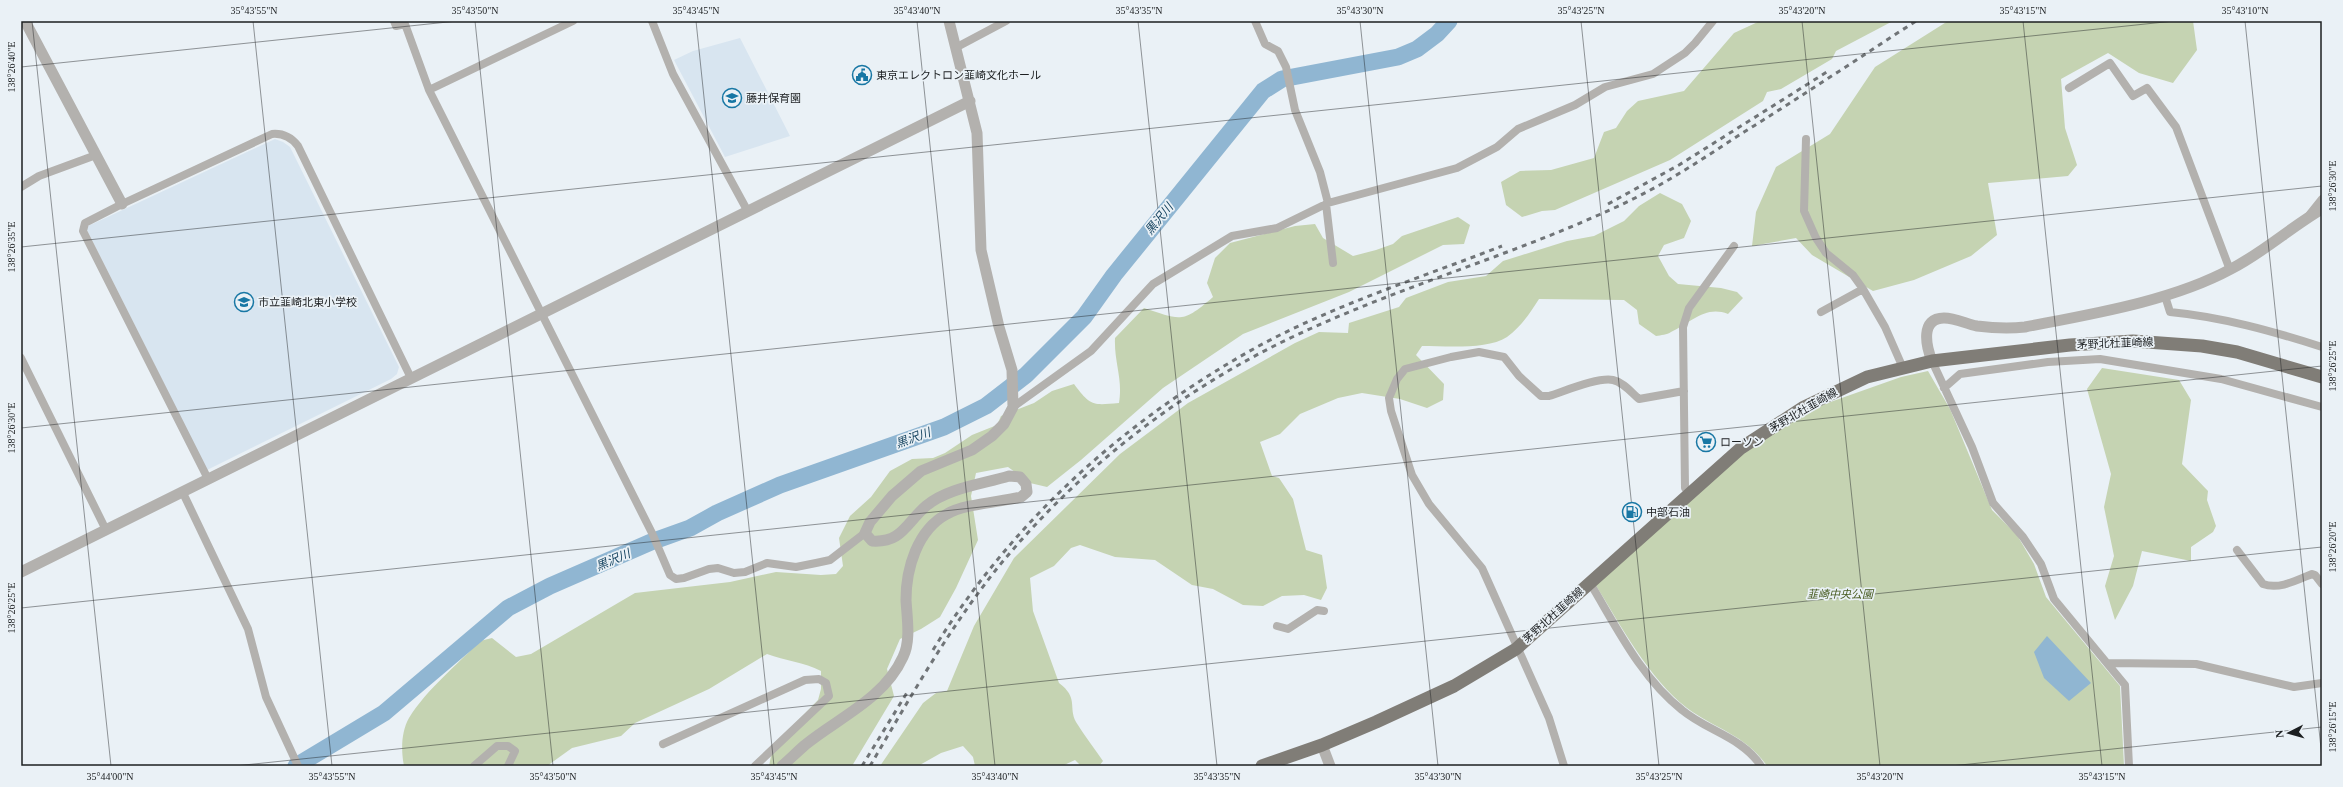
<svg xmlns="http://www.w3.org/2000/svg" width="2343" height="787" font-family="'Times New Roman','Noto Sans JP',serif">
<rect width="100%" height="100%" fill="#eaf1f6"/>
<path fill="#d8e5f0" d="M740,38L790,136L725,157L674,60L693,51Z
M275,139L283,142L290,147L399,367L397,374L391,379L207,470L87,230L88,226L99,221Z"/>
<path fill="#c5d3b2" d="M1760,21H1893L1836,51L1832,59L1781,89L1767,92L1763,101L1670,160L1555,210L1542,211L1522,217L1506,205L1501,182L1520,171L1551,170L1594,158L1604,132L1616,128L1627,111L1638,101L1684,91L1734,33Z
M1948,21H2193L2197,50L2173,83L2139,73L2108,53L2061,79L2065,128L2077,165L2068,176L1988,183L1997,235L1971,256L1914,280L1873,291L1812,255L1796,238L1752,246L1756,212L1776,167L1830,134L1875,67Z
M1660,193L1682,204L1691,221L1684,238L1664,245L1658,256L1669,276L1678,284L1721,288L1737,292L1743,298L1728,314C1705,305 1691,323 1671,332C1667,335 1661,335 1656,336L1639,324L1637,310L1624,300L1539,299C1530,313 1521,327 1507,337C1487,350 1446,346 1422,346L1416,355L1444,384L1443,400L1427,408L1400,399L1362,393L1338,398L1300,414L1280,434L1260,442L1272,476L1279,478L1293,499L1306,550L1322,555L1327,588L1321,600L1304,595L1282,596L1263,606L1243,605L1213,589L1192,585L1155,560L1115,557L1080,545L1071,548L1054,566L1030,578L1033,611L1059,683C1079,698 1068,707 1076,722C1084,735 1094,748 1103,761L1099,766H1081L1075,760L1062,766H975L973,757L963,746L941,753L918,766H880L923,703L936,693L947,691L974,626L1014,558L1120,454L1188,403L1295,343L1319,332L1348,333L1349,323L1399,307L1406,298L1448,282L1486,276L1503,261L1567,241L1594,236L1624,221L1639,206Z
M1458,217L1470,225L1464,244L1443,245L1349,292L1243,334L1163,388L1081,460L1047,487L1030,483L1008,467L976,473L971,496L978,540L956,588L940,617L921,629L900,639L887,669L894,696L852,766H769L773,746L818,700L821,689V671C804,662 785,661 767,654L709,689L635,723L621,736L572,748L547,766H404C401,751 401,732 409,718C427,689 457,665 480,641L492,638L516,657L531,654L635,593L730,582L776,572L821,575L836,574L843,566L839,538L850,516L871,497L890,471L912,459L933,458L945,453L972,435L997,425L1001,416L1034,403L1052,391L1074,384C1091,407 1093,405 1119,403C1123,378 1114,363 1115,338L1144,308C1181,320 1182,324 1213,297L1207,283L1215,258L1230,243L1295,226L1315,224L1323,238L1353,256L1376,250L1393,244L1402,236Z
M2102,368L2179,380L2191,400L2182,464L2208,491L2207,500L2216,526L2213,532L2191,547V561L2142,551L2133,586L2115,620L2105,586L2114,556L2104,507L2111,474L2087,389Z
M1928,371L1950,409L1992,510L2017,535L2034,564L2046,597L2120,686L2124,766H1767C1746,735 1715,729 1687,708C1649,679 1620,624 1595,584L1738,454L1805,411L1901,377Z"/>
<path fill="#90b6d2" d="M2047,636L2091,683L2069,701L2044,678L2034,652Z"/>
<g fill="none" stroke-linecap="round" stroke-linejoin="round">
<path stroke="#90b6d2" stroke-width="17" d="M296,766L384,713L508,608L550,586L651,542L690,528L717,513L780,485L944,427L986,406L1026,375L1084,317L1114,275L1263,91L1282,79L1398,57L1417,49L1437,34L1449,21"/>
<path stroke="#b3b1ae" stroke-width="8" d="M394,21L396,26L405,24L429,90
M573,21L429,90L652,533L670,575L676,579L684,578L709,569L718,568L734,573L745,572L767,563L796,567L816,563L830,560L865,533
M652,21L673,74L747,210
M1255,21L1265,44L1278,51L1286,67L1295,110L1320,172L1328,203
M957,47L1006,21
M2069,88L2110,63L2133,96L2147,88L2176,127L2230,270
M1806,139L1804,211L1816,238L1826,253L1853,275L1863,289L1885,327L1903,368
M21,187L39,176L96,155
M1326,204L1333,263
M2310,214L2322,199
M2165,296L2170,312C2222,317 2272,331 2322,347
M1821,312L1863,289
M21,358L106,530
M1932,361L1972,447L1993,503L2023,537L2041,564L2054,599L2125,685L2129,766
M1944,388L1960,374L2048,362L2100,359L2221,379L2322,407
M1013,407L1091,351L1153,284L1232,236L1277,228L1328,203L1457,168L1497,147L1518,129L1575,105L1605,87L1653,74L1685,53L1695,43L1713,21
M208,479L83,231L85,223L122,204L272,134C283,133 291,137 298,146L411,378
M183,493L248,629L266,697L298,766
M1689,493L1685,488L1683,327L1689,308L1734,246
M2237,550L2263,584C2279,590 2297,580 2312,574L2315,575L2322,584
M1590,583C1616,626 1641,678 1682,710C1707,731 1742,737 1761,766
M1277,626L1288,629L1317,610L1324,611
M2108,663L2196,664L2294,687L2322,683
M663,744L805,680L819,679L826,683L829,696L755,766
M474,766L497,746H508L515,751L508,766
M1564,766L1549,718L1482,568L1429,504L1412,475L1391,411L1389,398L1397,379L1405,369L1451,357L1479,352L1504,357L1519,376L1541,396H1549C1565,391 1598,377 1613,380C1623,382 1631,392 1639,399L1684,391"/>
<path stroke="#b3b1ae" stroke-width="11" d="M25,21L122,204
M1932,361C1926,346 1920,318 1944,318C1956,318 1966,324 1977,326C1992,328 2009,329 2025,327C2092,314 2172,301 2231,269C2264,252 2291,227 2322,209
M21,572L970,101
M1322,745L1330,766
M782,766C790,759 797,752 805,745C838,718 884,699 903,657C911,641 907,618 906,600C906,569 917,530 947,514C964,504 1000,502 1021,497L1027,492L1026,484L1020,477L1009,476C983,484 947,488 926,506C906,523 902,543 872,541L865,533L870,522L892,496L921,471L972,450L992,436L1004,424L1013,407L1012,370L999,327L981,250L977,133L949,21"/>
<path stroke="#807d77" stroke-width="13" d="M1262,766L1322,745L1376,722L1454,686L1516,649L1741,448L1804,407L1867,377L1932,361L2070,345L2133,341L2202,346L2237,352L2322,377"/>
<path stroke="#707477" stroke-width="3" stroke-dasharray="5 5" stroke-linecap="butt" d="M1608,204L1679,165L1830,70
M933,650C1012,521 1125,420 1257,347C1334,305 1420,278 1502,246
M862,766L908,691
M870,766C910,698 949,628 999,566C1082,465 1192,381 1312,328C1416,281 1528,250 1631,200C1670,181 1707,156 1744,132C1802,96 1859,58 1916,21"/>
</g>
<path fill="none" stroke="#1c1f21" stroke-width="1" stroke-opacity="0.45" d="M32,21L111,766M253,21L332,766M475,21L553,766M696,21L774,766M917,21L995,766M1138,21L1217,766M1360,21L1438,766M1581,21L1659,766M1802,21L1880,766M2023,21L2102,766M2245,21L2322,758M21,67L457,21M21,247L2174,21M21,428L2322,186M21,608L2322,366M235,766L2322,547M1951,766L2322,727"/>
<defs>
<symbol id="civic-ring" viewBox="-11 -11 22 22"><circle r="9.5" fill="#eaf1f6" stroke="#1877a4" stroke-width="1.5"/><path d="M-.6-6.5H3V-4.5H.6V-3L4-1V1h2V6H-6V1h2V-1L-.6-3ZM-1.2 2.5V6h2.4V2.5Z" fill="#1877a4"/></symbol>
<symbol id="school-ring" viewBox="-11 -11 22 22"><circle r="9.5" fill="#eaf1f6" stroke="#1877a4" stroke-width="1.5"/><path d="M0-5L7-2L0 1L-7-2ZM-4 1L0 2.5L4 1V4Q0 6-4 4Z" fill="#1877a4"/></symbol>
<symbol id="supermarket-ring" viewBox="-11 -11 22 22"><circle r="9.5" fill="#eaf1f6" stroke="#1877a4" stroke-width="1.5"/><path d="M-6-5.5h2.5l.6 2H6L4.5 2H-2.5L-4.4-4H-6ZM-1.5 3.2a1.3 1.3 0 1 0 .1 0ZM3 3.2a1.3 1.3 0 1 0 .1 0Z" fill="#1877a4"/></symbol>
<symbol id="fuel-ring" viewBox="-11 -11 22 22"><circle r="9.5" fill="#eaf1f6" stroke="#1877a4" stroke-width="1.5"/><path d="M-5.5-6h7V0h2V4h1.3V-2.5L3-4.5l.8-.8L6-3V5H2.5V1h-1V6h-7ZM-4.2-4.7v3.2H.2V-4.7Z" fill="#1877a4"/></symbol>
</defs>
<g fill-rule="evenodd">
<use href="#civic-ring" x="851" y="64" width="22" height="22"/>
<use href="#school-ring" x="721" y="87" width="22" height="22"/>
<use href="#school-ring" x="233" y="291" width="22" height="22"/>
<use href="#supermarket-ring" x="1695" y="431" width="22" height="22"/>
<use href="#fuel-ring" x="1621" y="501" width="22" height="22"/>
</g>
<g text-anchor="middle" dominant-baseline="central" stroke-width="3.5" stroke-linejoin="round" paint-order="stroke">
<g font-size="11" fill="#1c1f21" stroke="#eaf1f6" text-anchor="start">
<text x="876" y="75">東京エレクトロン韮崎文化ホール</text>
<text x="746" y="98">藤井保育園</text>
<text x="258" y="302">市立韮崎北東小学校</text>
<text x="1720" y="442">ローソン</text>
<text x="1646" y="512">中部石油</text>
</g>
<g font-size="11" fill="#1c1f21" stroke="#eaf1f6">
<text transform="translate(2115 343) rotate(-2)">茅野北杜韮崎線</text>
<text transform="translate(1803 410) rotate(-30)">茅野北杜韮崎線</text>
<text transform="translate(1553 615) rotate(-42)">茅野北杜韮崎線</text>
</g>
<g font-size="11" font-style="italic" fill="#485c21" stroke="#eaf1f6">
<text x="1840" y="594">韮崎中央公園</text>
</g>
<g font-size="12" font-style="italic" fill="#103f5c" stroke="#eaf1f6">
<text transform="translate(1159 219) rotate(-51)">黒沢川</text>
<text transform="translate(913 438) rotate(-20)">黒沢川</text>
<text transform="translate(613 560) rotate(-23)">黒沢川</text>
</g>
</g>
<rect width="2343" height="787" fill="none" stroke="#eaf1f6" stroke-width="44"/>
<g transform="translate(2289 733) rotate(264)" stroke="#eaf1f6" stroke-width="3" paint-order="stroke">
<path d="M0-3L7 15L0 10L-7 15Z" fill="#1c1f21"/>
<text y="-6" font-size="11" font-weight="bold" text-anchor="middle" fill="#1c1f21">N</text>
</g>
<rect x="22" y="22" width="2299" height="743" fill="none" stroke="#1c1f21" stroke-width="1.5"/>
<g font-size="10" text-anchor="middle" fill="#1c1f21">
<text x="254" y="14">35°43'55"N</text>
<text x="475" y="14">35°43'50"N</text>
<text x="696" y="14">35°43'45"N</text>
<text x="917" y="14">35°43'40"N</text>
<text x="1139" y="14">35°43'35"N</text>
<text x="1360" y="14">35°43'30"N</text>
<text x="1581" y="14">35°43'25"N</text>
<text x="1802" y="14">35°43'20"N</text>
<text x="2023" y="14">35°43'15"N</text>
<text x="2245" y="14">35°43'10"N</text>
<text transform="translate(11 67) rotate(-90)" y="4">138°26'40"E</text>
<text transform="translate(2332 186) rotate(-90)" y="4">138°26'30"E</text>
<text transform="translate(11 247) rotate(-90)" y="4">138°26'35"E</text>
<text transform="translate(2332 366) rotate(-90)" y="4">138°26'25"E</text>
<text transform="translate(11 428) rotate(-90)" y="4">138°26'30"E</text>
<text transform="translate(2332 547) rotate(-90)" y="4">138°26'20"E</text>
<text transform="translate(11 608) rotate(-90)" y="4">138°26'25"E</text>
<text transform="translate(2332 727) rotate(-90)" y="4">138°26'15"E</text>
<text x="110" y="780">35°44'00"N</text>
<text x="332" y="780">35°43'55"N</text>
<text x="553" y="780">35°43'50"N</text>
<text x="774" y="780">35°43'45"N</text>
<text x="995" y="780">35°43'40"N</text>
<text x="1217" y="780">35°43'35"N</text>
<text x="1438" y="780">35°43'30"N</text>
<text x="1659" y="780">35°43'25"N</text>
<text x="1880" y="780">35°43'20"N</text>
<text x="2102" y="780">35°43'15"N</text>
</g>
</svg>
